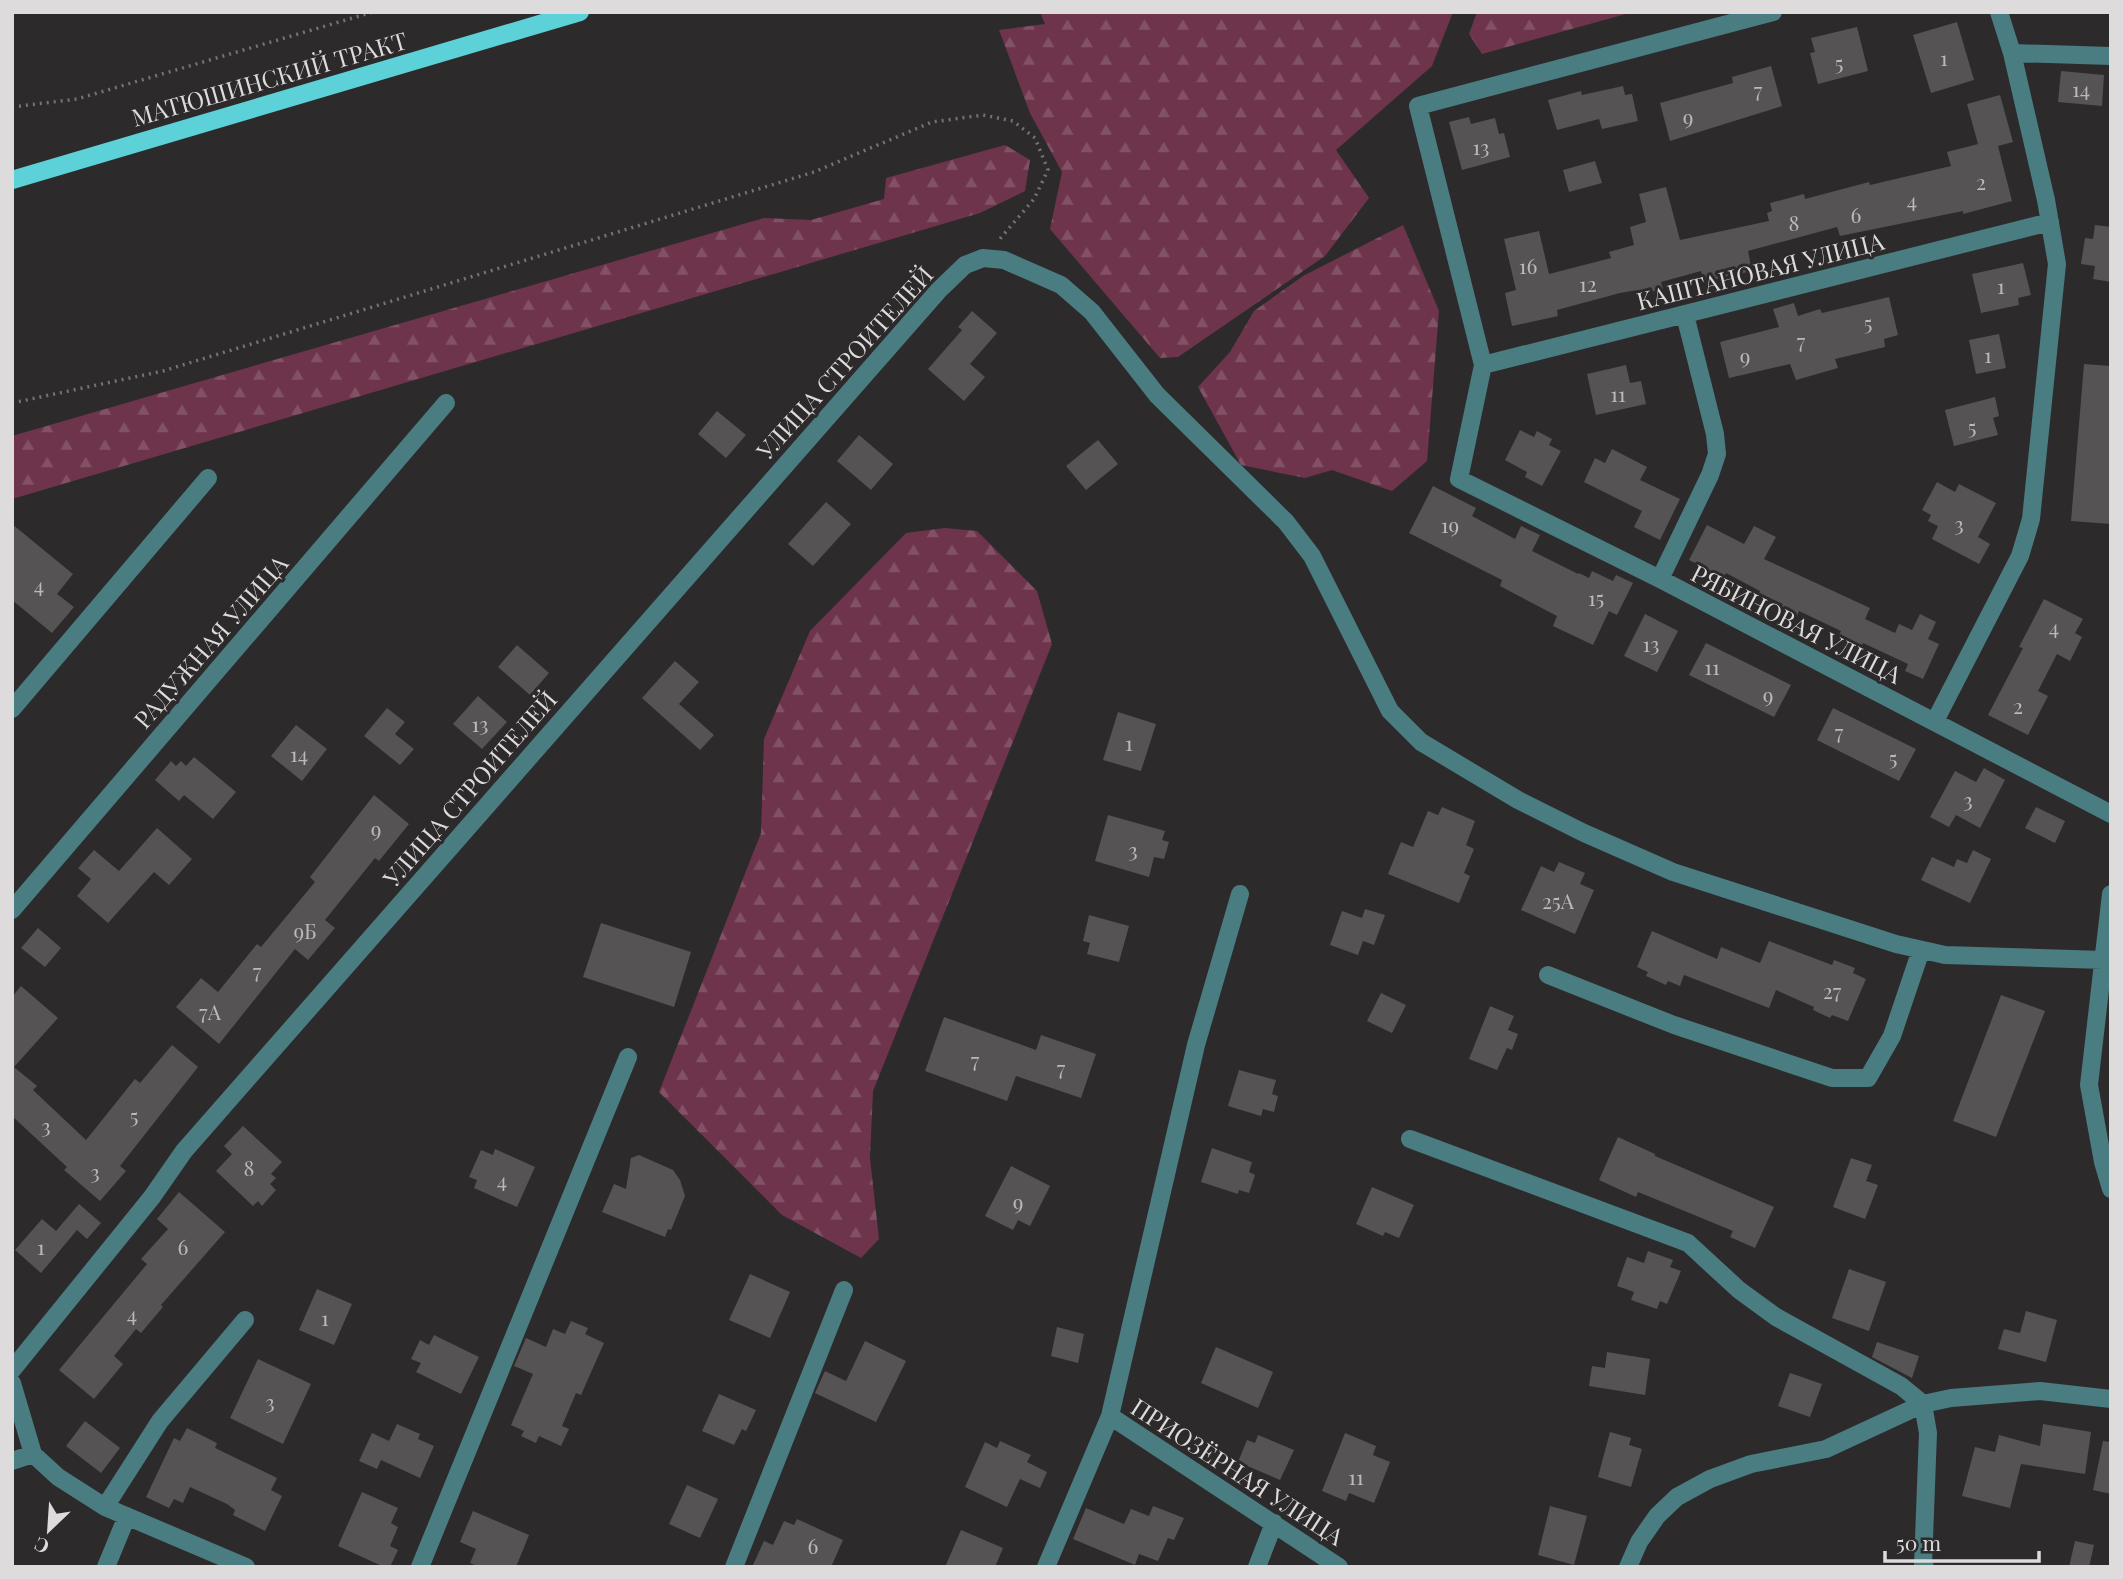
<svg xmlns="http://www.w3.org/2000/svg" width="2123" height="1579" font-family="'Playfair Display',serif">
<defs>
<pattern id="forest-firs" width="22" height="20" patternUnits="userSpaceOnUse" patternTransform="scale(1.75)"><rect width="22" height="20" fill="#6e344c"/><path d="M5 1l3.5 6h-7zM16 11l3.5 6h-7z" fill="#825165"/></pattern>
</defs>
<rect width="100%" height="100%" fill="#2d2a2b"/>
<path fill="url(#forest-firs)" d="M1040,12H1453L1432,66L1336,150L1369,198L1325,256L1178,357L1160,358L1050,229L1062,172L1030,113L999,30L1045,24Z
M1477,12H1633L1482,54L1469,34Z
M1005,145L1030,160L1025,191L980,213L12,499V436L764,218L811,220L884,199L886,178Z
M1403,225L1439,311L1427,461L1392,491L1332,470L1305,478L1241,465L1198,387L1230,352L1254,311L1303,276Z
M945,528L977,531L1037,591L1052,644L873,1091L870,1158L879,1239L861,1258L782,1215L659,1092L761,833L764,739L810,631L906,533Z"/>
<path fill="#565354" d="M1957,22L1974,80L1931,93L1913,35Z
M1857,27L1868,71L1818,84L1810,53L1815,52L1811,38Z
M1771,66L1782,106L1670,141L1660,103L1733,83L1732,77Z
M2061,71L2104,75L2102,106L2058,102Z
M1623,86L1625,95L1632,94L1638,121L1602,129L1599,119L1557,130L1548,100L1581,91L1582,95Z
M2000,95L2013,142L1998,146L2012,201L1963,214V211L1840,236L1837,227L1748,251L1752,271L1704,282L1701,271L1661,282L1663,289L1639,295L1638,290L1620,293L1557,310L1558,316L1512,326L1505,293L1516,290L1504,239L1539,231L1549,274L1611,258L1609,252L1634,245L1630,227L1646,222L1639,194L1666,187L1680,240L1769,221L1767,213L1772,211L1770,203L1804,194L1805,199L1869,182L1870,185L1951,166L1947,152L1978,144L1967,104Z
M1469,117L1471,124L1495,118L1499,134L1504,133L1510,157L1462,170L1449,122Z
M1595,161L1602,183L1569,192L1563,170Z
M2095,225L2111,227V282L2093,279L2095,266L2081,264L2085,238L2093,239Z
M2023,263L2031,295L2018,298L2019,305L1981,313L1972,274Z
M1889,297L1898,335L1884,339L1885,347L1835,359L1838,368L1796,380L1790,364L1729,378L1720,342L1779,327L1773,309L1794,303L1798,316L1820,309L1822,313Z
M972,311L997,333L970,364L985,377L964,401L928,369L962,330L958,327Z
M1999,334L2006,368L1976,374L1969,340Z
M2084,364L2111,366V524L2071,521Z
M1626,365L1630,383L1641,381L1646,404L1596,415L1587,374Z
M1995,397L1999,416L1993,418L1998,435L1954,446L1945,410Z
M717,411L746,435L726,458L698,434Z
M1520,430L1534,437L1537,431L1552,439L1549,445L1561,451L1542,486L1525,477L1527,472L1505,460Z
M859,435L893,464L871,490L837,461Z
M1098,440L1118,464L1086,490L1066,466Z
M1612,449L1647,467L1640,480L1680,499L1660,540L1634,527L1642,511L1584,482L1595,458L1605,463Z
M1937,482L1955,492L1959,484L1996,503L1978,537L1990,544L1979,564L1932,539L1938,526L1928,521L1931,515L1922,510Z
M1433,486L1476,508L1472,516L1515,539L1521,526L1540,535L1532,551L1578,574L1579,573L1589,578L1592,571L1613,581L1616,575L1633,583L1617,615L1609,611L1593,645L1553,626L1557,616L1500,586L1502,580L1409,533Z
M826,502L851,524L813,566L788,544Z
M12,524L73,574L57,594L74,607L52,633L12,600Z
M1707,525L1744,544L1754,526L1776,537L1764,559L1870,608L1865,619L1895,633L1899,624L1912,630L1920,614L1936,622L1928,639L1939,644L1923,679L1905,671L1908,664L1863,643L1861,648L1838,637L1841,631L1799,611L1797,616L1780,609L1783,604L1759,593L1760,591L1726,573L1724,578L1689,560Z
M2044,599L2083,619L2075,633L2082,637L2070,661L2057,654L2038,691L2048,696L2028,735L1988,715L2023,648L2019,647Z
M1645,614L1678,631L1657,672L1624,656Z
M1706,643L1791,685L1774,717L1689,675Z
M517,645L549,673L530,695L498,667Z
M675,661L699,682L679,704L714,735L700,750L642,698Z
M478,696L507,722L482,749L453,724Z
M387,708L405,722L395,734L414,749L400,765L364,736Z
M1833,708L1916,749L1899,781L1817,740Z
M1118,712L1156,724L1141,771L1103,760Z
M296,725L327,749L302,781L271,756Z
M194,757L236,792L213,819L184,795L179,801L155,780L171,761L176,766L181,761L186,766Z
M1984,768L2005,780L1980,828L1956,815L1949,827L1930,817L1955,771L1976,782Z
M374,795L409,824L379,861L375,858L325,920L335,928L308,960L295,949L219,1044L176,1007L201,978L218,992L257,944L261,947L315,882L310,877Z
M1442,807L1475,821L1466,845L1474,849L1464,873L1470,876L1459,903L1388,874L1401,842L1413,847L1428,811L1438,815Z
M2036,807L2065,821L2055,843L2025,828Z
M1108,815L1165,831L1162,840L1169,842L1164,859L1154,857L1149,877L1095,861Z
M157,828L192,859L169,885L154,872L108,923L77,896L91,879L78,868L94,850L119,871Z
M1973,850L1991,859L1970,903L1921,880L1932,857L1954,867L1957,859L1967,863Z
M1559,862L1585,873L1580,884L1594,890L1575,934L1521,910L1541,866L1554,872Z
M1365,909L1385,915L1374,945L1363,941L1358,955L1330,945L1342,911L1362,918Z
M1089,915L1129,926L1119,962L1087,954L1090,943L1083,941Z
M601,923L691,952L674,1007L583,977Z
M38,928L61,948L45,967L21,948Z
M1652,931L1717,959L1721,947L1760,963L1769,941L1832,965L1834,960L1855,968L1853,973L1866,979L1848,1021L1832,1015L1830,1018L1813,1010L1814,1007L1776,990L1769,1008L1684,975L1680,986L1668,981L1666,985L1646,976L1648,972L1637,967Z
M21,986L58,1018L14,1067L37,1086L33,1090L86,1140L135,1079L140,1083L172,1045L198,1067L120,1166L126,1171L100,1201L64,1170L67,1167L12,1116V997Z
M1381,993L1406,1005L1392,1033L1367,1021Z
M2001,995L2045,1011L1996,1137L1953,1121Z
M1490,1006L1514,1016L1508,1030L1518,1034L1512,1050L1507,1048L1497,1070L1469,1059Z
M944,1017L1036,1050L1041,1035L1096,1054L1081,1098L1016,1076L1007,1101L925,1071Z
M1239,1070L1276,1080L1272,1094L1278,1096L1274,1112L1263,1109L1261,1116L1228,1106Z
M243,1126L282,1162L271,1174L276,1178L270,1184L276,1190L262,1206L258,1201L253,1206L216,1171L232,1154L224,1146Z
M1618,1137L1655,1154V1156L1774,1207L1755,1248L1730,1237L1733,1231L1704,1219L1638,1192L1636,1197L1599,1180Z
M1212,1148L1252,1162L1249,1172L1255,1175L1249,1193L1239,1190L1238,1194L1201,1182Z
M495,1149L535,1167L517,1207L474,1188L477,1180L469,1177L481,1150L493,1155Z
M639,1155L673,1170L680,1180L685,1196L671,1230L668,1229L665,1237L602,1212L614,1184L626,1189L631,1158Z
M1851,1158L1872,1165L1866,1181L1878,1185L1865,1219L1833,1207Z
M1011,1166L1050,1186L1030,1226L1018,1220L1013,1230L985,1216Z
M1372,1187L1414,1205L1399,1238L1385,1232L1383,1236L1356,1224Z
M179,1192L225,1232L161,1305L163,1307L141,1333L136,1329L114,1356L123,1364L94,1399L59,1370L147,1264L141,1259L168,1229L157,1219Z
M79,1204L101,1223L87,1239L77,1230L41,1273L15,1250L42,1219L56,1231Z
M1648,1251L1673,1260L1670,1267L1681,1271L1667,1304L1660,1301L1657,1309L1631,1300L1634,1292L1617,1286L1627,1257L1644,1263Z
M1849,1269L1886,1282L1869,1331L1832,1318Z
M750,1274L790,1292L770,1338L729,1320Z
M317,1289L352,1304L334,1345L299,1330Z
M2026,1311L2057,1320L2046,1362L1998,1349L2004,1329L2020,1333Z
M571,1321L588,1328L585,1334L604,1343L581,1395L576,1393L562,1426L569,1429L561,1446L539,1436L536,1443L521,1436L524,1431L511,1425L533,1374L514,1366L526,1338L546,1347L553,1329L565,1334Z
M1057,1327L1084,1334L1078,1363L1051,1356Z
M434,1335L479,1357L461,1394L416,1372L421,1363L411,1359L420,1340L429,1345Z
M865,1341L906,1361L876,1422L815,1393L825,1371L846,1381Z
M1877,1342L1919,1356L1912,1378L1872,1357Z
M1216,1347L1273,1372L1258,1408L1201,1383Z
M1607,1352L1650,1359L1645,1395L1589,1386L1592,1366L1605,1368Z
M258,1359L311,1384L283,1444L230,1418Z
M1790,1373L1822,1384L1810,1417L1778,1406Z
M719,1394L756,1410L746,1431L742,1429L734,1445L702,1431Z
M85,1421L120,1448L101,1473L66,1446Z
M397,1424L420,1434L418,1439L434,1446L420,1478L381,1460L377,1469L359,1461L372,1433L389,1441Z
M2043,1424L2091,1432L2085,1474L2021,1464L2010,1508L1962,1496L1975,1447L1995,1452L1999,1435L2040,1446Z
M187,1428L217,1443L215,1448L277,1478L271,1490L282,1496L265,1531L233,1515L235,1510L227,1504L190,1487L183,1503L174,1499L169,1508L146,1497L174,1438L180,1441Z
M1610,1432L1631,1438L1629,1445L1642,1449L1631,1487L1598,1477Z
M1345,1433L1376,1446L1373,1455L1390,1462L1374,1503L1349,1493L1346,1501L1322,1491Z
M1258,1435L1294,1450L1280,1480L1238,1462L1247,1440L1255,1443Z
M1000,1441L1031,1455L1027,1462L1047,1472L1040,1488L1020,1479L1007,1507L965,1487L985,1442L997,1448Z
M2103,1441L2111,1442V1494L2093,1490Z
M687,1485L718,1499L700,1538L669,1524Z
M362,1492L398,1508L391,1523L398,1527L390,1546L398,1550L390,1567H384L338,1546Z
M1153,1506L1184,1518L1174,1540L1168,1538L1158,1561L1139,1554L1135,1565L1073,1539L1086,1508L1124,1524L1131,1509L1149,1516Z
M1550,1506L1587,1516L1574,1565L1538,1555Z
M473,1511L529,1535L516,1567H479L470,1563L476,1549L460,1542Z
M797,1519L843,1540L831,1567H752L764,1541L773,1545L784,1521L794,1525Z
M961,1530L1003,1548L995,1567H945Z
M2075,1541L2094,1545L2089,1567H2069Z"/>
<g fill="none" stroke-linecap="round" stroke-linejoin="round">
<path stroke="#767374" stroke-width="3.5" stroke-dasharray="2 5" stroke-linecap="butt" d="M12,107L77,99L373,12
M12,403L163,371L814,172L932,122L983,115L1013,121L1035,138L1048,170L1034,199L998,241"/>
<path stroke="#4a7d81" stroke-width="18" d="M1773,12L1418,106L1483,365L1459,479L1660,579L2111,814
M2012,53L2111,56
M1483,365L2050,222
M1660,579L1710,475L1717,454L1715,434L1685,315
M12,709L208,478
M1935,721L2020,556L2031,519L2057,264L2046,200L2012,53L1999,12
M2111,894L2089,1085L2103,1162L2111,1189
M12,910L446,403
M1548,975L1674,1025L1832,1078H1868L1892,1036L1921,950
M1410,1139L1688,1243L1739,1290L1776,1317L1901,1386L1923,1404L1928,1433L1923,1565L1925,1567
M12,1370L152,1197L184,1151L939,290L965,265L983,258L1004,260L1061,285L1092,312L1157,395L1286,522L1312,556L1390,711L1421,742L1518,800L1584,833L1673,872L1896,944L1945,955L2103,960
M12,1383L33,1454
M1110,1416L1339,1567
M33,1454L58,1477L105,1507L246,1567
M12,1461L33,1454
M105,1507L160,1421L245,1320
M106,1567L127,1516
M420,1567L628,1057
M734,1567L844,1290
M1046,1567L1110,1416L1196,1045L1240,894
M1257,1567L1274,1523
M1628,1567L1639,1542L1657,1516L1677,1497L1710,1479L1751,1464L1826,1449L1923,1404L1951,1398L2040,1391L2111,1399"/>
<path stroke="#5cd1d7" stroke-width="18" d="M12,180L580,12"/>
</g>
<g text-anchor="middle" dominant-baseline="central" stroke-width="6" stroke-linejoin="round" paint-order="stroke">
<g font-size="21" fill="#bbb9ba">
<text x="1944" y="57">1</text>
<text x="1839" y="62">5</text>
<text x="2081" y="88">14</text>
<text x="1758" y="89">7</text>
<text x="1688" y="116">9</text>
<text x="1481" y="146">13</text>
<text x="1981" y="181">2</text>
<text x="1912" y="199">4</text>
<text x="1856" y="214">6</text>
<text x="1794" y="222">8</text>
<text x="1528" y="265">16</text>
<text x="1588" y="283">12</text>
<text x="2001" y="285">1</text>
<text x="1868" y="322">5</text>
<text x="1801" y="340">7</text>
<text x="1988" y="354">1</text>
<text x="1745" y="355">9</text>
<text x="1618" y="393">11</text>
<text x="1972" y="426">5</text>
<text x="1959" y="523">3</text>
<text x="1450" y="524">19</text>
<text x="39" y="584">4</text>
<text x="1596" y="597">15</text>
<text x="2054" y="626">4</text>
<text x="1651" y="643">13</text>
<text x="1712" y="666">11</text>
<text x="1768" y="694">9</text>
<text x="2018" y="705">2</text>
<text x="480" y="723">13</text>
<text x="1839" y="731">7</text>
<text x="1129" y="742">1</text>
<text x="299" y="753">14</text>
<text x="1893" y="757">5</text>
<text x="1968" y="799">3</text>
<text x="376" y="828">9</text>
<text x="1133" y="849">3</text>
<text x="1558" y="900">25А</text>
<text x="305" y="930">9Б</text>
<text x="257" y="970">7</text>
<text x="1832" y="990">27</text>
<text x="210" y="1011">7А</text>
<text x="975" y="1059">7</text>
<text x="1061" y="1067">7</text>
<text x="134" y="1115">5</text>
<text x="46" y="1125">3</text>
<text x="249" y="1167">8</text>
<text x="95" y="1171">3</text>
<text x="502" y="1179">4</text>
<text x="1018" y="1201">9</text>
<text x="41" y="1246">1</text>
<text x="183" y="1246">6</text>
<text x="132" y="1313">4</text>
<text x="325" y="1317">1</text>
<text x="270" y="1401">3</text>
<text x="1356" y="1476">11</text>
<text x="813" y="1545">6</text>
</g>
<g font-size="24" fill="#dddbdc" stroke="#2d2a2b">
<text transform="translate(269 78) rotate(-16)">МАТЮШИНСКИЙ ТРАКТ</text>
<text transform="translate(1760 270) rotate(-14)">КАШТАНОВАЯ УЛИЦА</text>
<text transform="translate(844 362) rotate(-48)">УЛИЦА СТРОИТЕЛЕЙ</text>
<text transform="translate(1797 623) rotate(27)">РЯБИНОВАЯ УЛИЦА</text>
<text transform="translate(210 641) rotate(-49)">РАДУЖНАЯ УЛИЦА</text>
<text transform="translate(469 788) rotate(-49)">УЛИЦА СТРОИТЕЛЕЙ</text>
<text transform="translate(1238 1471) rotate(33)">ПРИОЗЁРНАЯ УЛИЦА</text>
</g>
</g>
<rect width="2123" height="1579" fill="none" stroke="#dddbdc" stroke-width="28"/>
<g transform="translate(49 1530) rotate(205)" stroke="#2d2a2b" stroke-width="5" paint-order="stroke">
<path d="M0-5L12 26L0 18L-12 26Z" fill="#dddbdc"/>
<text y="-10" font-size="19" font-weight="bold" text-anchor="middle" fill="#dddbdc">С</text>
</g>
<path d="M1885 1551v10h154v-10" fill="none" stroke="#dddbdc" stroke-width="3.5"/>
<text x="1896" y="1551" font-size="21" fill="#dddbdc" stroke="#2d2a2b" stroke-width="5" paint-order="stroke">50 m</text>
</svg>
